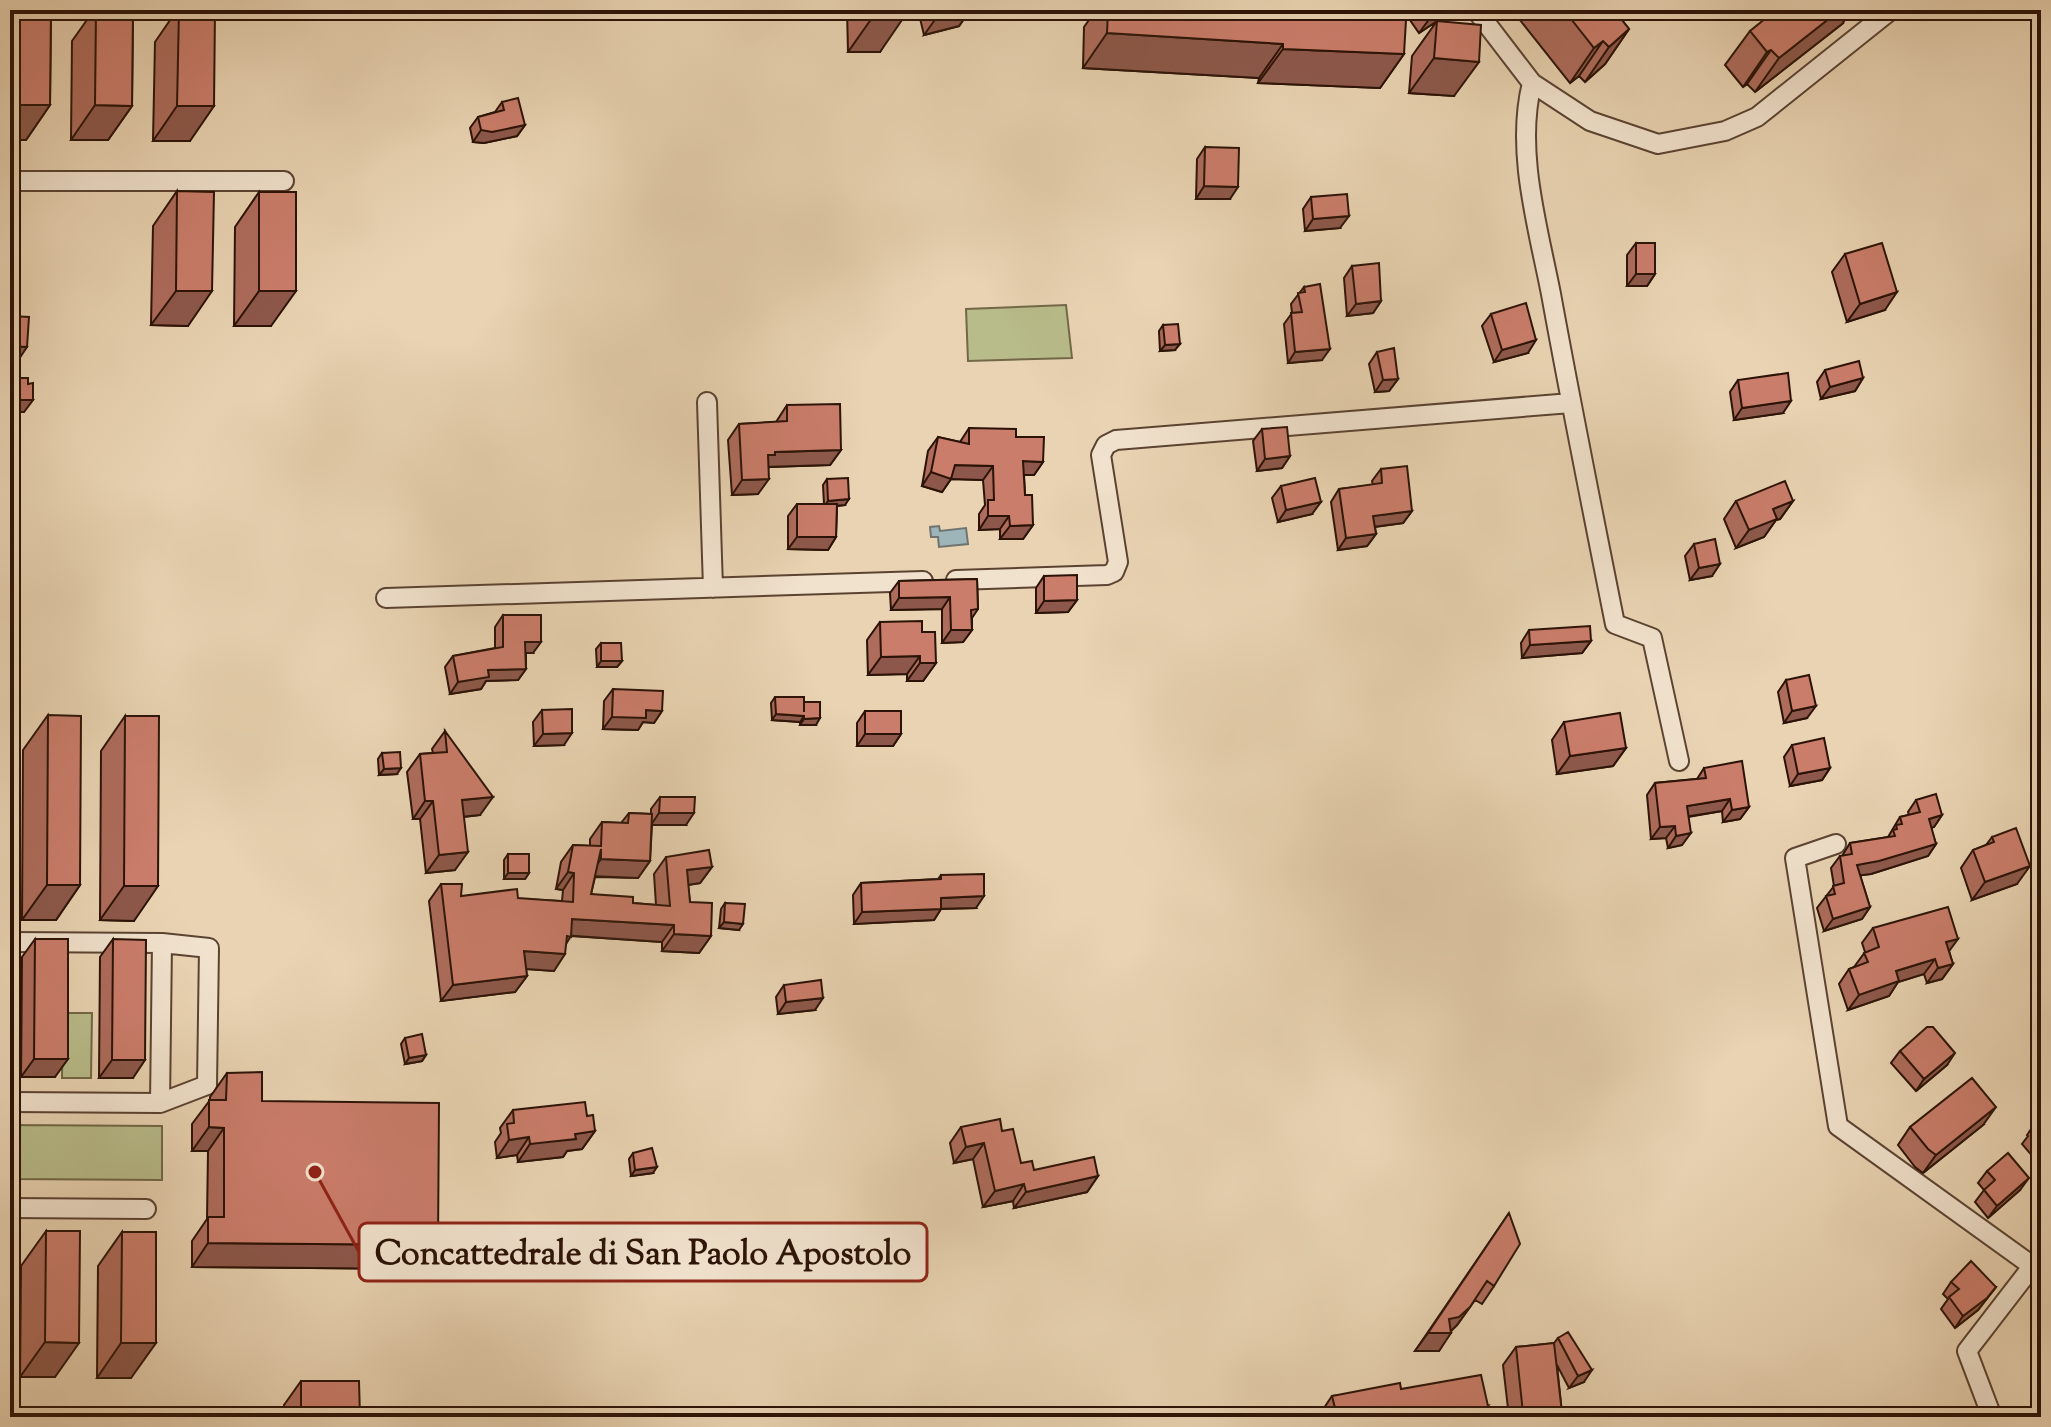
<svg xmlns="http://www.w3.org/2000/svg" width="2051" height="1427" font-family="'Sorts Mill Goudy',serif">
<rect width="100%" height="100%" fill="#e9d3b2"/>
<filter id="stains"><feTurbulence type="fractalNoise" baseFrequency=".0025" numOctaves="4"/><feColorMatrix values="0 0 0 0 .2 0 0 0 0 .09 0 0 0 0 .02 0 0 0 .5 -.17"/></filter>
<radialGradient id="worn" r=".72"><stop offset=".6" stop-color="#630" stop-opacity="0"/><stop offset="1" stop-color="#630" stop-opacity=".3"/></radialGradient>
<path fill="#b8bc8a" stroke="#726848" stroke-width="2" d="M1066,305L1072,358L968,361L966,309Z
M63,1013H92L91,1078H62Z
M10,1020H22L21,1077H10Z
M10,1125L162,1126V1180L10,1179Z"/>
<path fill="#9db4b8" stroke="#707471" stroke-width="2" d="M939,526L940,531L966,528L968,544L939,547L938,537H931L930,527Z"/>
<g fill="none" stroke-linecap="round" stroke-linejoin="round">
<defs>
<path id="street" d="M1476,10L1532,83L1590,121L1658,144L1725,131L1757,117L1891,10
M1532,83C1515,151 1538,227 1551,294C1571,404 1593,514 1615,624L1652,638L1679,761
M10,181H284
M707,402L713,588
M956,580L1107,575L1114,572L1118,562L1101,455L1106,445L1116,440L1571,403
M386,598L923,581
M1836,844L1795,858L1838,1126L2031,1265
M10,942L162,943L209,948L207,1085L160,1103L10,1102
M160,1103L162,943
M10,1208L146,1209
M1992,1417L1967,1351L2041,1255"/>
</defs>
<use href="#street" stroke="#5b4332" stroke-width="22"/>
<use href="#street" stroke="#f1e2cd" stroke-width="18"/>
</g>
<path fill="#ae6c5c" stroke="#2c1307" stroke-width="2" d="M11,10H51L50,105L26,140H10Z
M94,10H133L132,106L108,140H71L72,41Z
M177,10H215L190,141H153L155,42Z
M847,10H904L880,52H848Z
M918,10H970L959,26L924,35Z
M1096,10H1258V11H1261V10H1301L1299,13L1404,54L1380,88L1258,83L1259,78L1083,68L1084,27Z
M1403,10H1448L1443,17L1419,33Z
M1512,10H1614L1629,29L1605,64L1585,82L1579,76L1570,83Z
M1437,21L1454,96L1409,93L1412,56Z
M1842,24L1755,92L1747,84L1743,87L1725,65L1750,31Z
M502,102L525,125L517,136L484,143L473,142L470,128L478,117L495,112Z
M1205,147L1230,199H1196L1197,159Z
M177,191L188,326L151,325L153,226Z
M259,192L271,326H234L235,227Z
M1311,197L1340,228L1305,231L1303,209Z
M1636,243L1655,274L1647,286H1627V255Z
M1845,254L1885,310L1847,322L1832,272Z
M1352,266L1381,301L1373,313L1347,316L1344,278Z
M1304,287L1322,360L1288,363L1284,324L1292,313L1291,304Z
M1491,314L1528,353L1494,362L1482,326Z
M1163,325L1175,350L1160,351L1159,331Z
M1377,352L1398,379L1389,391L1375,392L1369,364Z
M1825,370L1863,378L1855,391L1821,399L1817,382Z
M1738,380L1783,413L1734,420L1730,392Z
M787,405L841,450L830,465L769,467L758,494L732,495L728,440L739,424L776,422Z
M969,428L1016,437L1043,462L1034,475H1024L1025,495L1033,525L1023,539H1000V529L979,530V514L985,505L983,480L951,479L942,492L922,486L928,451L938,437L960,442Z
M1262,429L1290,456L1282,468L1257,471L1253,441Z
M1381,469L1412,511L1403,523L1375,527L1376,534L1367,546L1338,550L1331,502L1339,489L1373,485L1372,481Z
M827,479L845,505L837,506L836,537L828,550L788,549V516L797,504H824L823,485Z
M1281,486L1312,514L1278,522L1272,498Z
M1736,501H1793L1780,519L1776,520L1764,537L1736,548L1724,519Z
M1694,544L1712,576L1690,580L1685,556Z
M1044,576L1077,600L1068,612L1036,613V588Z
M977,579L978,609L972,618V630L963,642L942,643V609L891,610L890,593L899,581Z
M503,615L533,653H526V669L518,680L486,681L481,689L450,694L445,667L453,656L495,648V627Z
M880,622L922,632L936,663L923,681H907V674L868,675L867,640Z
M1529,630L1591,641L1582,653L1522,658L1521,643Z
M601,643L622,661L617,667H597L596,649Z
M1786,680L1807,718L1784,723L1778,692Z
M613,689L662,711L654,723L643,722L638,730L603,729L604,701Z
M775,697L804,703L816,725H800V722L772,720L771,703Z
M542,710L564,745L534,746L533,722Z
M865,711L901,734L893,746H857V723Z
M48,715L80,885L56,920H22L23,750Z
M125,716L134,921L100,920L101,751Z
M1564,722L1626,748L1613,766L1557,774L1552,740Z
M445,731L480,815L464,817L455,870L426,873L420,819H413L407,772L420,754L433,753L432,749Z
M1792,745L1830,768L1822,780L1790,786L1784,757Z
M382,753L397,774L379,775L378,759Z
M1704,768L1749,807L1740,819L1723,822L1722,811L1688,817L1682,845L1668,848L1666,838L1651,839L1647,795L1655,783L1697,779Z
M660,797L686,825H652L650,861L638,878L595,877L591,894L633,903L656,905L654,874L666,857L712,867L700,883L688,885L690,902L711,936L699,953L662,951V942L571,936L566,944L554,971L526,969L527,976L515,992L441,1001L429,901L441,884L461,896L562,901L563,890L556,889L561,862L573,845L590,846V839L602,822L621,823L629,813L651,814V809Z
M1916,800L1942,815L1934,827L1931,828L1936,844L1928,856L1871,874L1860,875L1870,907L1862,919L1824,931L1817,908L1834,886L1831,868L1840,856H1842L1850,843L1888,837L1900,817L1909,815L1908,812Z
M1992,837L2017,884L1972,900L1961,868L1973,850L1986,845Z
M508,854L529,873L525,879H504V860Z
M941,875L976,908L941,909L934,920L854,924L853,895L861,883L938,879Z
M725,903L739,930L719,928L721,909Z
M1873,928L1949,951L1953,964L1942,979L1927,983L1924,974L1898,982L1889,996L1848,1010L1839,984L1849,969L1854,967L1865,952L1862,943Z
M35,939L55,1077H21L22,957Z
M113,939L133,1078H99L100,957Z
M784,985L815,1010L778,1014L776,997Z
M405,1038L426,1055L422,1061L405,1064L401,1044Z
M1900,1051L1947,1065L1916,1091L1891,1063Z
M227,1073L262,1101L421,1269L192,1267V1241L207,1219L208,1151H192V1124L210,1100V1097Z
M513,1110L587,1116L595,1131L582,1149L567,1151L563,1157L518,1162L517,1155L497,1158L495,1142L501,1133L500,1128Z
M2041,1117V1164L2040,1165L2022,1144L2028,1136L2027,1135L2035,1123Z
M1983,1125L1923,1173L1915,1167L1898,1145L1910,1127Z
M961,1127L1002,1131L1021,1163L1034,1170L1098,1176L1087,1192L1014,1208L1013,1201L983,1207L973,1159L954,1163L950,1143Z
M633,1153L653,1173L631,1176L629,1159Z
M1987,1171L2020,1190L1988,1218L1975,1202L1984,1190L1978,1183Z
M1509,1213L1494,1286L1482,1304L1475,1300L1457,1325L1451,1331L1439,1351H1415Z
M46,1231L55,1377H20L21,1266Z
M122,1232L131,1378H97L98,1266Z
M1951,1282L1996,1287L1978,1310L1955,1328L1941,1309L1948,1299L1943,1294Z
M1558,1338L1584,1382L1569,1388L1557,1365L1562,1413L1559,1417H1509L1503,1365L1516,1347L1554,1343Z
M301,1381L360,1417H284V1405Z
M1401,1389L1488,1406L1480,1417H1326L1324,1408L1332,1396Z"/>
<path fill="#8d584b" stroke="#2c1307" stroke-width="2" d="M942,10H970L959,26L924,35Z
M1262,10H1301L1298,14L1261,11Z
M1436,10H1448L1443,17L1419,33Z
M1840,10H1852L1842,24L1755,92L1779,58Z
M904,17L880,52H848L872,18Z
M1629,29L1605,64L1585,82L1609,47Z
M1107,33L1283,44L1259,78L1083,68Z
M1603,41L1579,76L1570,83L1594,48Z
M1283,49L1404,54L1380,88L1258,83Z
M1771,50L1747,84L1743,87L1767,52Z
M1434,58L1479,62L1454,96L1409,93Z
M13,105H50L26,140H10V109Z
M95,105L132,106L108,140H71Z
M177,106H214L190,141H153Z
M525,125L517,136L484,143L473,142L481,130Z
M1204,186L1238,187L1230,199H1196Z
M1349,216L1340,228L1305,231L1313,219Z
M1636,274H1655L1647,286H1627Z
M176,291H212L188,326L151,325Z
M259,291H296L271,326H234Z
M1897,292L1885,310L1847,322L1860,304Z
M1381,301L1373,313L1347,316L1356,304Z
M1536,340L1528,353L1494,362L1502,350Z
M1180,344L1175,350L1160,351L1165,345Z
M10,346L27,347L19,359H10Z
M1330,349L1322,360L1288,363L1295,352Z
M1863,378L1855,391L1821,399L1830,387Z
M1398,379L1389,391L1375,392L1383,380Z
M10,400H33L24,412H10Z
M1791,401L1783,413L1734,420L1742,408Z
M841,450L830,465L766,467L768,455L775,452Z
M1290,456L1282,468L1257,471L1265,459Z
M1023,461L1043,462L1034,475H1014Z
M955,465L993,466L983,480L951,479L942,492L922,486L931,472Z
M769,479L758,494L732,495L742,480Z
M849,499L845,505L824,507L828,501Z
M1793,501L1780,519L1776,520L1764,537L1736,548L1749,530L1773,509Z
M1321,502L1312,514L1278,522L1286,510Z
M1412,511L1403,523L1365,528L1373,516Z
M988,516H1009L1000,529L979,530Z
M1033,525L1023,539H1000L1010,526Z
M1376,534L1367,546L1338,550L1346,538Z
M797,537H836L828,550L788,549Z
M1720,564L1712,576L1690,580L1699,568Z
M950,597L942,609L891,610L899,598Z
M1077,600L1068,612L1036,613L1044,601Z
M951,630H972L963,642L942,643Z
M1591,641L1582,653L1522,658L1530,645Z
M525,642H541L533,653H517Z
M920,656L907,674L868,675L881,657Z
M601,661H622L617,667H597Z
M920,663H936L923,681H907Z
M526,669L518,680L486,681L481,689L450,694L458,682L488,670Z
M1816,706L1807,718L1784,723L1792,711Z
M646,710L662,711L654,723L643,722L638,730L603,729L612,717Z
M776,714L804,716L800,722L772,720Z
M820,718L816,725H800L804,719Z
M572,733L564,745L534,746L543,734Z
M865,734H901L893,746H857Z
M1626,748L1613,766L1557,774L1570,756Z
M401,768L397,774L379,775L384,769Z
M1830,768L1822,780L1790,786L1798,774Z
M493,797L480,815L450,818L462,800Z
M1730,799L1722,811L1678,818L1687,806Z
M425,801H433L420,819H413Z
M1749,807L1740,819L1723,822L1732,810Z
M659,813H694L686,825H651Z
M1942,815L1934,827L1920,831L1929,819Z
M1675,826L1666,838L1651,839L1660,827Z
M1691,833L1682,845L1668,848L1676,836Z
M1936,844L1928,856L1871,874L1848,877L1857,865Z
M468,852L455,870L426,873L439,855Z
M601,859L650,861L638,878L589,876Z
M2030,866L2017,884L1972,900L1985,882Z
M712,867L700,883L675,887L687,870Z
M568,872L574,873L563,890L556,889Z
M508,873H529L525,879H504Z
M47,885H80L56,920H22Z
M124,886H158L134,921L100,920Z
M984,896L976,908L933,909L941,898Z
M1870,907L1862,919L1824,931L1833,919Z
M941,909L934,920L854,924L862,912Z
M572,919L674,925L662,942L561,935Z
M724,922L743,924L739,930L719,928Z
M674,934L711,936L699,953L662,951Z
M1958,939L1947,954L1946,942Z
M524,951L565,954L554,971L512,968Z
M1935,959L1924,974L1898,982L1889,996L1848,1010L1859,995L1896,971Z
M1953,964L1942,979L1927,983L1938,968Z
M527,976L515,992L441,1001L453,985Z
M823,998L815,1010L778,1014L786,1002Z
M1955,1053L1947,1065L1916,1091L1924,1079Z
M426,1055L422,1061L405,1064L409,1058Z
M34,1059H68L55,1077H21Z
M112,1060H145L133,1078H99Z
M1996,1107L1983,1125L1923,1173L1936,1155Z
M209,1127L224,1128L208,1151H192Z
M595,1131L582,1149L567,1151L563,1157L518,1162L530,1144L575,1134Z
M529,1137L517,1155L497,1158L509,1140Z
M984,1143L973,1159L954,1163L966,1147Z
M657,1167L653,1173L631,1176L635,1170Z
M1098,1176L1087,1192L1014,1208L1026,1192Z
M2029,1178L2020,1190L1988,1218L1997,1206Z
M1024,1184L1013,1201L983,1207L995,1191Z
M208,1243L438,1245L421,1269L192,1267Z
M1996,1287L1978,1310L1955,1328L1963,1316Z
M1470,1307L1457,1325L1449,1333H1451L1439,1351H1415L1428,1333L1449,1319Z
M45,1342L79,1343L55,1377H20Z
M121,1343H156L131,1378H97Z
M1592,1370L1584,1382L1569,1388L1578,1376Z
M1488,1406L1480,1417H1467L1469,1414Z
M1469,1411L1464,1417H1444Z
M1523,1413H1562L1559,1417H1520Z"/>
<path fill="#ca7d6b" stroke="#2c1307" stroke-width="2" d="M14,10H51L50,105H13Z
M96,10H133L132,106L95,105Z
M179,10H215L214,106H177Z
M872,10H904V17L872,18Z
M1108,10H1258V11L1406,20L1404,54L1283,49V44L1107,33Z
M1564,10H1614L1629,29L1609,47L1603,41L1594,48Z
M1776,10H1840L1779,58L1771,50L1767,52L1750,31Z
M1437,21L1481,25L1479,62L1434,58Z
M518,98L525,125L492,132L481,130L478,117L504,110L502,102Z
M1205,147L1239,148L1238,187L1204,186Z
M177,191L214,192L212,291H176Z
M259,192H296V291H259Z
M1347,194L1349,216L1313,219L1311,197Z
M1636,243H1655V274H1636Z
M1882,243L1897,292L1860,304L1845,254Z
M1379,263L1381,301L1356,304L1352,266Z
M1320,284L1330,349L1295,352L1291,313L1302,312L1298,293L1305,292L1304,287Z
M1526,303L1536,340L1502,350L1491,314Z
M11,316L29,317L27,347L10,346Z
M1178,324L1180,344L1165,345L1163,325Z
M1394,348L1398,379L1383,380L1377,352Z
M1859,361L1863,378L1830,387L1825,370Z
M1788,373L1791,401L1742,408L1738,380Z
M10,378H28V384L33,383V400H10Z
M840,404L841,450L775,452V455H768L769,479L742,480L739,424L787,421V405Z
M1287,427L1290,456L1265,459L1262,429Z
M969,428L1016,429V437H1044L1043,462L1023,461L1025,495H1032L1033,525L1010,526L1009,516H988V500H994L993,466L955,465L951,479L931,472L938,437L969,444Z
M1407,466L1412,511L1373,516L1376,534L1346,538L1339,489L1382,483L1381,469Z
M848,478L849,499L828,501L827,479Z
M1315,478L1321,502L1286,510L1281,486Z
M1785,481L1793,501L1773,509L1777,519L1749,530L1736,501Z
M797,504H837L836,537H797Z
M1715,539L1720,564L1699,568L1694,544Z
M1077,575V600L1044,601V576Z
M977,579L978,609L971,610L972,630H951L950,597L899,598V581Z
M503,615H541V642H525L526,669L488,670L489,677L458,682L453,656L503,647Z
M922,621V632H935L936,663H920V656L881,657L880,622Z
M1590,626L1591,641L1530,645L1529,630Z
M601,643H621L622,661H601Z
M1809,675L1816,706L1792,711L1786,680Z
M613,689L663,691L662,711L646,710V718L612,717Z
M775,697H804V712V702H820V718L804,719V716L776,714Z
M572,709V733L543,734L542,710Z
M865,711H901V734H865Z
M1620,713L1626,748L1570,756L1564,722Z
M48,715L81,716L80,885H47Z
M125,716H159L158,886H124Z
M445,731L493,797L462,800L468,852L439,855L433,801H425L420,754L447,752Z
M1824,738L1830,768L1798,774L1792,745Z
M400,752L401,768L384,769L382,753Z
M1742,761L1749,807L1732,810L1730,799L1687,806L1691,833L1676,836L1675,826L1660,827L1655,783L1706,778L1704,768Z
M1936,794L1942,815L1929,819L1936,844L1879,861L1857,865L1870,907L1833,919L1826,896L1835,894L1833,886L1844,883L1840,856L1852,854L1850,843L1895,836L1893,830L1897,829L1896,825L1902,824L1900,817L1920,812L1916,800Z
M660,797H695L694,813H659Z
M629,813L652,814L650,861L601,859V849L591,894L633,897V903L670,906L666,857L709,850L712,867L687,870L690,902L712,903L711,936L674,934V925L572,919L571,937L567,936L565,954L524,951L527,976L453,985L441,884H462L461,896L517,889L518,898L573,902L574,873L568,872L573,845L601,846L602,822L628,823Z
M2016,828L2030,866L1985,882L1973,850L1994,842L1992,837Z
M508,854H529V873H508Z
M984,874V896L941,898V909L862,912L861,883L941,879V875Z
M725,903L745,904L743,924L724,922Z
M1948,907L1958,939L1946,942L1953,964L1938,968L1935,959L1896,971L1899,981L1859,995L1849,969L1868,962L1864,953L1879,947L1873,928Z
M35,939H68V1059H34Z
M113,939L146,940L145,1060H112Z
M821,980L823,998L786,1002L784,985Z
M1927,1027H1933L1955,1053L1924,1079L1900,1051Z
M422,1034L426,1055L409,1058L405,1038Z
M262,1072V1101L439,1103L438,1245L208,1243V1217H224V1128L209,1127V1100H226L227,1073Z
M1972,1078L1996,1107L1936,1155L1928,1149L1910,1127Z
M585,1102L587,1116L593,1115L595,1131L575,1134L576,1139L530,1144L529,1137L509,1140L507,1124L514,1123L513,1110Z
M2041,1117V1144L2031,1132L2038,1126L2035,1123Z
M1000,1119L1002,1131L1013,1129L1021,1163L1032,1161L1034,1170L1094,1157L1098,1176L1026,1192L1024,1184L995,1191L984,1143L966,1147L961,1127Z
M652,1148L657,1167L635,1170L633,1153Z
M2008,1153L2029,1178L1997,1206L1984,1190L1995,1180L1987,1171Z
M1509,1213L1520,1244L1494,1286L1487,1281L1470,1307L1459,1317L1449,1319L1451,1333H1428Z
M46,1231H80L79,1343L45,1342Z
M122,1232H156V1343H121Z
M1971,1261L1996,1287L1987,1298L1963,1316L1949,1297L1959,1289L1951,1282Z
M1568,1332L1592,1370L1578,1376L1558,1338Z
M1554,1343L1562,1413H1523L1516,1347Z
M1481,1375L1488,1406L1484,1411L1469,1414V1411L1444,1417H1331L1330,1413L1336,1412L1332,1396L1400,1383L1401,1389Z
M301,1381H359L360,1417H301Z"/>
<path fill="none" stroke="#8f2418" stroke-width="3" d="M315 1172L359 1252"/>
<circle fill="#8f2418" stroke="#f1e2cd" stroke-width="3" cx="315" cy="1172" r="8"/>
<rect fill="#f1e2cd" stroke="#8f2418" stroke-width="3" x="359" y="1223" width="568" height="58" rx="8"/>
<g font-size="34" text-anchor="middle" font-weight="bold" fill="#2c1307">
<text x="643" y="1264">Concattedrale di San Paolo Apostolo</text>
</g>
<rect width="2051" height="1427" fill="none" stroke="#e9d3b2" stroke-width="40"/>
<rect x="12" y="12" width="2027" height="1403" fill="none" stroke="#2c1307" stroke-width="4"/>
<rect x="20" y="20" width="2011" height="1387" fill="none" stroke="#2c1307" stroke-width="2"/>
<rect width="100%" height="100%" filter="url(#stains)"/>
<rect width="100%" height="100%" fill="url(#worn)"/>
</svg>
